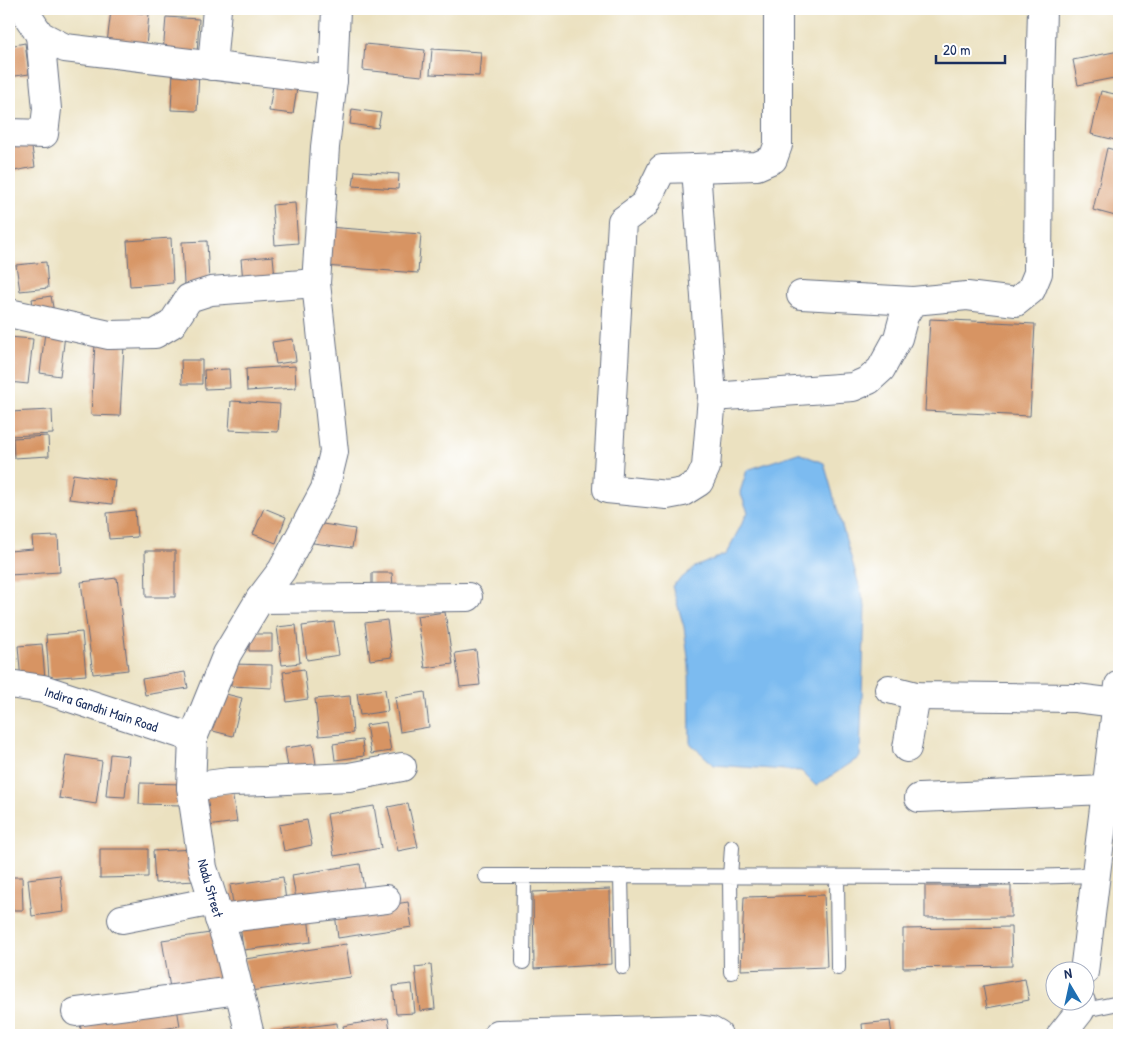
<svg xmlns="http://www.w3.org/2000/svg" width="1128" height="1044" font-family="'Patrick Hand',sans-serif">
<rect width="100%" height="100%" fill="#fff"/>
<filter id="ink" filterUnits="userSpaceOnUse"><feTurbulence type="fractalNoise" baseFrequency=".02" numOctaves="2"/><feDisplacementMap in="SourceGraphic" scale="10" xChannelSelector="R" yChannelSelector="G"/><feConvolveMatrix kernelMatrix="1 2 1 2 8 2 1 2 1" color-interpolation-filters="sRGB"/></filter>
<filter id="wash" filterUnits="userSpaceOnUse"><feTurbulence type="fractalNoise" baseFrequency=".0096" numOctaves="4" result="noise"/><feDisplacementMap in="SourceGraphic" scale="20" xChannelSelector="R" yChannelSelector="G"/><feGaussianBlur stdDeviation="1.12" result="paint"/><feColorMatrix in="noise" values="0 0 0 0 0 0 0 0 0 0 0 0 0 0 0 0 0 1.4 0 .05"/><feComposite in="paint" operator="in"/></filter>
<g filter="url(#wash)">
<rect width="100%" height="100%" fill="#ebe1c0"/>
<path fill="#7cbbf0" stroke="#4c75a7" d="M798,453L824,463L865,606L860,757L816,786L801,771L714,765L690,743L689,665L684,627L672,586L695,567L726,554L748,512L740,492L747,470Z"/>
<g id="blocks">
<path fill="#d79463" d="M111,10L149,14L146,47L107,43Z
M166,17L199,19L197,55L163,53Z
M25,43L29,74L9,77V46Z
M365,44L425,50L422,76L363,70Z
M432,49L481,52L479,76L430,74Z
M1119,51V77L1078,85L1073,60Z
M173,71L199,72L197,111L171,110Z
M273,85L297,88L293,114L269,111Z
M1101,91L1119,95V141L1091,134Z
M352,109L381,113L378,128L350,124Z
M30,135L35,167L9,172V139Z
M1107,148L1119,151V217L1093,210Z
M355,171L399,174L398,189L353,186Z
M295,203L298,243L275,245L272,205Z
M327,227L421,234L418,273L324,266Z
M171,238L173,283L130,286L127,241Z
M207,241L209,283L184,284L182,242Z
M273,256L275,278L243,281L241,259Z
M46,262L48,288L20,291L16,265Z
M51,296L54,313L35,317L32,299Z
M930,319L1035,324L1030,416L925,411Z
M45,332L65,335L60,376L40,373Z
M9,337L33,339L28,384L9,382Z
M293,339L296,361L276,364L272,342Z
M95,343L124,345L120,416L91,415Z
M181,360H202V384H182Z
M295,366L296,388L247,391L246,369Z
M229,369L230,388L205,389L204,370Z
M231,401L280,404L278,432L229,430Z
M52,410L53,434L9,436V412Z
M48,436L49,456L14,458L13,438Z
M73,474L115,480L112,504L69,499Z
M264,508L286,517L276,543L253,534Z
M135,510L137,537L109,539L107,513Z
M316,523L355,529L352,548L313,543Z
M58,536L60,572L9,575V551L33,549L32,537Z
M145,551H175V597H146Z
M372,573H392L393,587L372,588Z
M117,578L128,670L93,674L81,582Z
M445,612L453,664L425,668L417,616Z
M387,620L392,657L370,660L365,623Z
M334,622L339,655L307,660L302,626Z
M296,625L300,663L282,665L277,627Z
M82,632L86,675L49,678L46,635Z
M249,634H272V651H249Z
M42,644L45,679L21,681L18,646Z
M476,650L480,685L460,687L455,653Z
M231,664L272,665V688L231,686Z
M304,669L308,699L287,702L283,672Z
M185,672L188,688L145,695L142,679Z
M385,689L388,711L360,715L357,693Z
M218,692L242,698L233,736L209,730Z
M425,692L429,727L400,732L395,697Z
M350,696L353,733L319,736L315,699Z
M386,722L391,751L371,754L366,725Z
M362,740L364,756L335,760L333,744Z
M313,744L316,764L288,768L285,748Z
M110,754L129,756L125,797L106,796Z
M66,755L102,761L96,804L59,798Z
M140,783L183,784L182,805L139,804Z
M232,792L237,822L200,827L196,798Z
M408,803L418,847L398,851L388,807Z
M374,806L381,848L334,856L327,814Z
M307,820L312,845L284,851L279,825Z
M100,849H148V877L100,878Z
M196,849L197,881L155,883L153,851Z
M360,864L365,894L297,905L292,875Z
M60,875L64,912L32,916L28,879Z
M9,877H22L23,910H9Z
M283,877L286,901L234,909L230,885Z
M925,886H1011V917L925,918Z
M610,889L612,964L534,969L533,892Z
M824,895L827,967L741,970L744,897Z
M408,902L412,927L338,938L335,913Z
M308,916L311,942L243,950L240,924Z
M1011,927L1012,966L903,968V929Z
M217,932L225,985L171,994L162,940Z
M346,944L351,977L250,991L245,959Z
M431,965L435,1009L420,1011L415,967Z
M1025,979L1029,1000L987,1008L983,986Z
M412,984L415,1013L396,1014L393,986Z
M176,1002L180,1026L129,1035H82L79,1018Z
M388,1018L391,1035H345L343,1026Z
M890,1021L892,1035H863L862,1024Z
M337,1023L338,1035H270V1032Z"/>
</g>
</g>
<g filter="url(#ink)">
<use href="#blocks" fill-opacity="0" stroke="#646d80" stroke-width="1"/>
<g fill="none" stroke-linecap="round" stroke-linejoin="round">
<defs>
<path id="service" d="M486,876L1027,877L1096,875
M621,876L623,967
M837,877L838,968
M523,962L524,877
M731,972L730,877L732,847
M1080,1011L1119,1003"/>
<g id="minor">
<path d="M23,9L40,35L65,48L333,80"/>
<path d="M212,66L217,9"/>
<path d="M9,133L44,134L47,109L40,35"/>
<path d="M696,168L712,397L706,467L699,482L683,492L667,495L607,489L622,221L645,204L662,169L757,166L773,159L778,145V9"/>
<path d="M801,295L913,301"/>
<path d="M9,313L109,335L155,334L172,324L189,298L211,291L316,283"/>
<path d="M712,397L853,387L869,380L881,369L898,338L904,316L913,301L967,296L1016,302L1031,290L1038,273L1039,124L1042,9"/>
<path d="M260,599L468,597"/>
<path id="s1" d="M9,684L43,689L193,738"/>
<path d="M889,689L916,696L1076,698L1116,703"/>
<path d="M907,748L916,696"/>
<path d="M191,787L229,782L267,781L349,777L402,767"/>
<path d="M919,798L1106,790"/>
<path d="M122,919L214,901"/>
<path d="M219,919L386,899"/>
<path d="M1084,972L1119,685"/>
<path d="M76,1012L239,990"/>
<path d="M498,1034L695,1029L711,1031L718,1035"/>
<path d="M250,1035L228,946L203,868L191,787L193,738L227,654L260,599L282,570L325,489L334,452L316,283L325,147L333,80L336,9"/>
<path d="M1061,1035L1080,1011L1081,1002"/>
</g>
</defs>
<use href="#service" stroke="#646d80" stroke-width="16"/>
<use href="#minor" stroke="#646d80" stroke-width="30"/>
<use href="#service" stroke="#fff" stroke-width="14"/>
<use href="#minor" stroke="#fff" stroke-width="28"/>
</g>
</g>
<g text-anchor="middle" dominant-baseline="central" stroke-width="5" stroke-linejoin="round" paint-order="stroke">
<g font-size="14" fill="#1b2f5e" stroke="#fff">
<text stroke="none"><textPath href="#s1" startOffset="96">Indira Gandhi Main Road</textPath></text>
<text transform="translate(211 888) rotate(74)">Nadu Street</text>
</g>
</g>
<rect width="1128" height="1044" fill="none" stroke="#fff" stroke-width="30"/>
<g transform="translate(1070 986) rotate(351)"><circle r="24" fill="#ffffff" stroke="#a4acbf"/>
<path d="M0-4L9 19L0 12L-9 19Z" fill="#1f6fb2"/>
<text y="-8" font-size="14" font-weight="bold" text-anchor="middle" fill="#1b2f5e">N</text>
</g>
<path d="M936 55v8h69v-8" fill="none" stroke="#1b2f5e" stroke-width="2.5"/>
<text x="943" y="55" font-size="15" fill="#1b2f5e" stroke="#ffffff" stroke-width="4" paint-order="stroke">20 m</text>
</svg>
